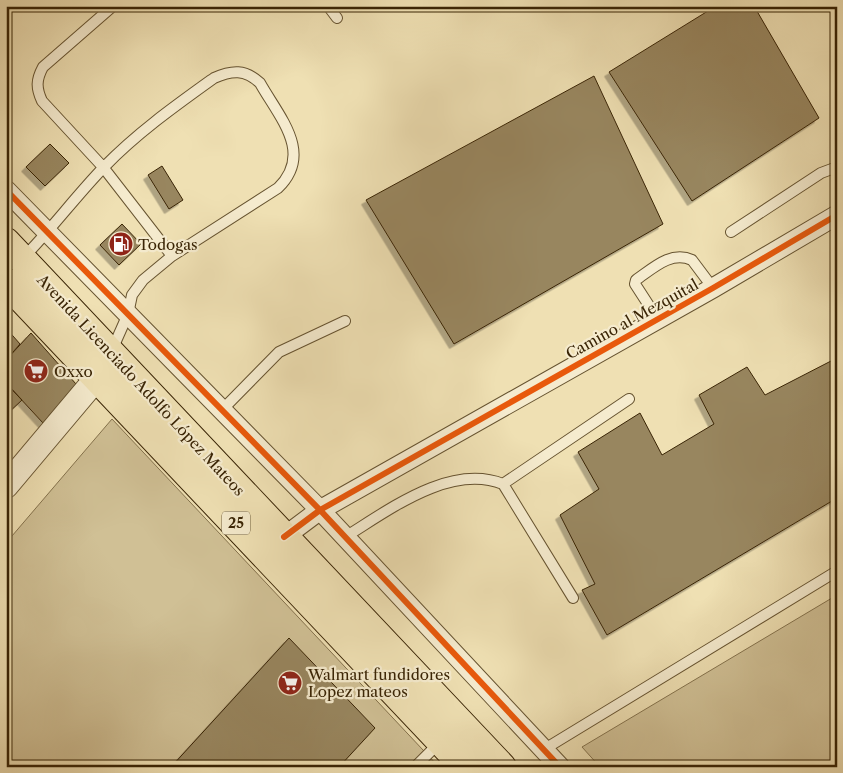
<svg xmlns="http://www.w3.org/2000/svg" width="843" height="773" font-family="'Libre Caslon Text',serif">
<defs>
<filter id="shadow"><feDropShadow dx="-4.5" dy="4.5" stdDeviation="0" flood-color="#0004"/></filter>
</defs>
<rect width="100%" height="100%" fill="#efe0b3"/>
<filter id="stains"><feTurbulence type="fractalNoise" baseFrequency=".004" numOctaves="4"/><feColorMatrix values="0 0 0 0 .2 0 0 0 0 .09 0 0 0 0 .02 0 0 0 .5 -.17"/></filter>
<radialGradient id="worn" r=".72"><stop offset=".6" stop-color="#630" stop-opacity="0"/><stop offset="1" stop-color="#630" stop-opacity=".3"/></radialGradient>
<path fill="#d0c095" stroke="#84724d" d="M112,419L439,767H6V543Z
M837,595V767H600L582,747Z"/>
<path fill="#98865f" stroke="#392405" filter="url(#shadow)" d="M716,6H754L819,118L692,201L609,72Z
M594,76L663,224L454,344L366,200Z
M50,144L69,163L45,186L26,167Z
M162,166L183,200L169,209L148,175Z
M122,224L141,244L119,265L100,245Z
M6,328L20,344L6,360Z
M31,333L76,384L43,423L6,383V360Z
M831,361L837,372V498L607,635L582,590L595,584L560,515L599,489L578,452L640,413L662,455L714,424L699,395L747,367L765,395Z
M6,383L22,400L6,415Z
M289,638L375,728L339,767H171Z"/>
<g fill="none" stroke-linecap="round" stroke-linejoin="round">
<defs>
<path id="service" d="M113,6L43,67C36,80 36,88 42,101L103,167L172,256
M328,6L337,18
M731,232L821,173L837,167
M22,259C51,230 75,197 104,167C137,133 175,106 214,78C232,70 245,69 260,83C279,117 314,153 278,188L172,256L143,280L132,295L128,314L112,350
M657,318L635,284L636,280C652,269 671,250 692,260L713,288
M221,411L279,352L345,321
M503,484L629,399
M345,537C389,510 450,463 503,484L573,598
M543,750L837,571
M415,767L440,742"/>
<path id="minor" d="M6,190L320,510L560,767
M284,537L320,510L713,288L837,215"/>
<path id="tertiary" d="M6,486L96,379L105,363"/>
<path id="primary" d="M6,242L502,767
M6,282L465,767"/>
</defs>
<use href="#service" stroke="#665330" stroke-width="12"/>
<use href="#minor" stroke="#665330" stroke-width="21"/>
<use href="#tertiary" stroke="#665330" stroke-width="26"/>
<use href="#primary" stroke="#392405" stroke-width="30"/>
<use href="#service" stroke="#f5ebce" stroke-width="10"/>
<use href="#minor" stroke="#f5ebce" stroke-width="19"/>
<use href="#tertiary" stroke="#f5ebce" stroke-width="24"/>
<use href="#primary" stroke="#efe0b3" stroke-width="28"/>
<defs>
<path id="cycleway" d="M6,190L320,510L560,767
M284,537L320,510L713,288L837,215"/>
</defs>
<use href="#cycleway" stroke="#f5ebce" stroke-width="9"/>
<use href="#cycleway" stroke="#e8590c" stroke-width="6"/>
</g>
<defs>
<symbol id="fuel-disc" viewBox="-11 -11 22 22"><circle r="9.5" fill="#8f2418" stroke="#f5ebce"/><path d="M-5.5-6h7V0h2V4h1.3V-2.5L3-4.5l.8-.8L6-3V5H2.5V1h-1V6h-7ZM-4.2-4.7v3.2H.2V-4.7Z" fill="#fff"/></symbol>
<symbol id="supermarket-disc" viewBox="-11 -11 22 22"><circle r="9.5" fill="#8f2418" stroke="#f5ebce"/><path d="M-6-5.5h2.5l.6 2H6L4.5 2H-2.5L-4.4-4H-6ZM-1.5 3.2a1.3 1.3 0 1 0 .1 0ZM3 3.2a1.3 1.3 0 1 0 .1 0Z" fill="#fff"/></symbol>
</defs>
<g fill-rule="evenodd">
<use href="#fuel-disc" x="107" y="230" width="28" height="28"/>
<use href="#supermarket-disc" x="22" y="357" width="28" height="28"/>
<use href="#supermarket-disc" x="276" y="669" width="28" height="28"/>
</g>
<g text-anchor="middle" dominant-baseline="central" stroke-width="4.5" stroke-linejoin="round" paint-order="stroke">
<rect fill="#f5ebce" stroke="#716041" stroke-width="1" x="222" y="511.5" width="28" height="23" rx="4"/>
<g font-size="14" font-weight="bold" fill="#392405">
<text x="236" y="523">25</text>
</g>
<g font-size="15" fill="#392405" stroke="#f5ebce" text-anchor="start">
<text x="138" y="244">Todogas</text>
<text x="54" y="371">Oxxo</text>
<text x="308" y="674">Walmart fundidores<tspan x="308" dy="17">Lopez mateos</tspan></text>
</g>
<g font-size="15" fill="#392405" stroke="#f5ebce">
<text transform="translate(632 319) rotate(-29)">Camino al Mezquital</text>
<text transform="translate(141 385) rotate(47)">Avenida Licenciado Adolfo López Mateos</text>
</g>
</g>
<rect width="843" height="773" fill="none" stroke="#efe0b3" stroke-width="25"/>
<rect x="8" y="8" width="828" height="758" fill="none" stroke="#392405" stroke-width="2.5"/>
<rect x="12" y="12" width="818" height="748" fill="none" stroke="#392405"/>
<rect width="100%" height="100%" filter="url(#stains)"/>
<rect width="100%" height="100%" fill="url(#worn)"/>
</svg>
